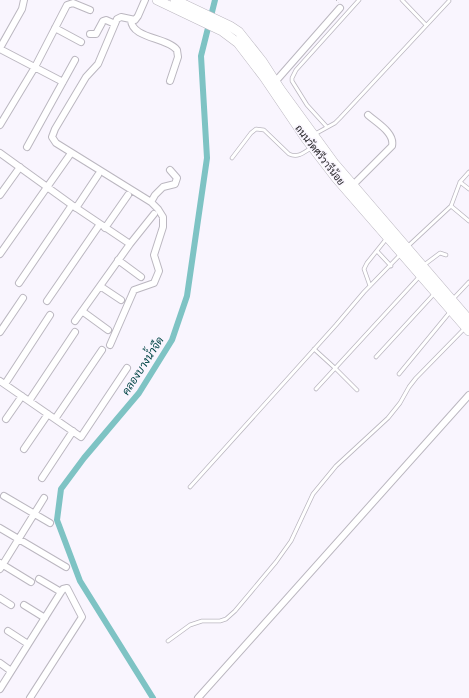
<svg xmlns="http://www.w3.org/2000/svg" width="469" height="698" font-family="'Roboto Serif',Sarabun,serif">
<rect width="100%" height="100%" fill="#f9f5fe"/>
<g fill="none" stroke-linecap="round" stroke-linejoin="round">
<path stroke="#7ec3c4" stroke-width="6" d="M153,698L80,581L57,520L61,489L84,458L139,393L172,340L187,296L207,158L201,56L215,0"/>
<defs>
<path id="service" d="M402,0L426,25
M327,127L307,105L292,81V78L296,70L359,0
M315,134L335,123L340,118L449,1
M232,158L251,133L256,129L264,130L289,154C298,158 303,153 311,148
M469,172L460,182L451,206L469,221
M460,182L469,189
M407,247L451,206
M377,251L391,266
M424,265L440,253L446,255
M370,286L364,269L367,263L387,238
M453,299L469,282
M314,349L336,369L357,390
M376,357L434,294
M399,374L450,312
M316,389L419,277
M190,487L336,325L364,292L401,254
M168,641L190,625L202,621H220L226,619L235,611L276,562L291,541L313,494L336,466L388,418L400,403L409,387L416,378L464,329"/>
<path id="minor" d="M131,20C132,39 167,37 177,50L178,57L170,81
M55,28L81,42
M90,34H96L103,21L106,20L115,24
M0,48L22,9L24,0
M0,49L63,82
M275,82L340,8
M0,125L35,67L67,5L73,3L90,10
M27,147L75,60
M0,153L72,205L130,244L154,214
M353,185L392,146C395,133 377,123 368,115
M0,195L20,167
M151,202L155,195L163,187L175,184L177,178L170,170
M76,208L98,175
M105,228L128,195
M0,254L69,156
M118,260L141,277
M19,283L72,205
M100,286L121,300
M47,301L100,224
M82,311L108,330
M75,321L130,244
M0,332L23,298
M110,345L134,290L154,283L159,271L154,255L163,227V217L158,209L151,202L56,143L52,137L55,129L86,77L98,64L117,19L121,17L135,20L138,16L145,0
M0,381L81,437L127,368
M5,384L50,315
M29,401L75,332
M6,419L22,396
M55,419L102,350
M24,449L48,414
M42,478L73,431
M4,496L50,523
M0,528L66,567
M0,563L31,582
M0,569L44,498
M39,579L61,592
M0,598L11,605
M24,605L45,618
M8,631L28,644
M0,663L11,671
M0,689L61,592L63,589L67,588L82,617L30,698
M198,698L469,395"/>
<path id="secondary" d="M157,0L222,31L238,43L264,77L306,139L336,178L469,331
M175,0L230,26L239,32L262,61L280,89L334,163L469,320"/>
</defs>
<use href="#service" stroke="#bbb7c0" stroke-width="4.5"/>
<use href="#minor" stroke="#bbb7c0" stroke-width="8"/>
<use href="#secondary" stroke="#bbb7c0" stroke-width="10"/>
<path stroke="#a09da4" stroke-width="1" stroke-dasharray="1 3" stroke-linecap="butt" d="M336,0L339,3"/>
<use href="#service" stroke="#fff" stroke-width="3"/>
<use href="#minor" stroke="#fff" stroke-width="6"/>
<use href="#secondary" stroke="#fff" stroke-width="9"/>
</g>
<g text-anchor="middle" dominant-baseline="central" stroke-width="3" stroke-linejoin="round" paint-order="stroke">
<g font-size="10" fill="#201f22" stroke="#f9f5fe">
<text transform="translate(320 155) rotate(52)">ถนนวัดศรีวารีน้อย</text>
</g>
<g font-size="11" font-style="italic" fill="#024546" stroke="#f9f5fe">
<text transform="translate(143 366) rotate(-57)">คลองบางน้ำจืด</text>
</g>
</g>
</svg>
